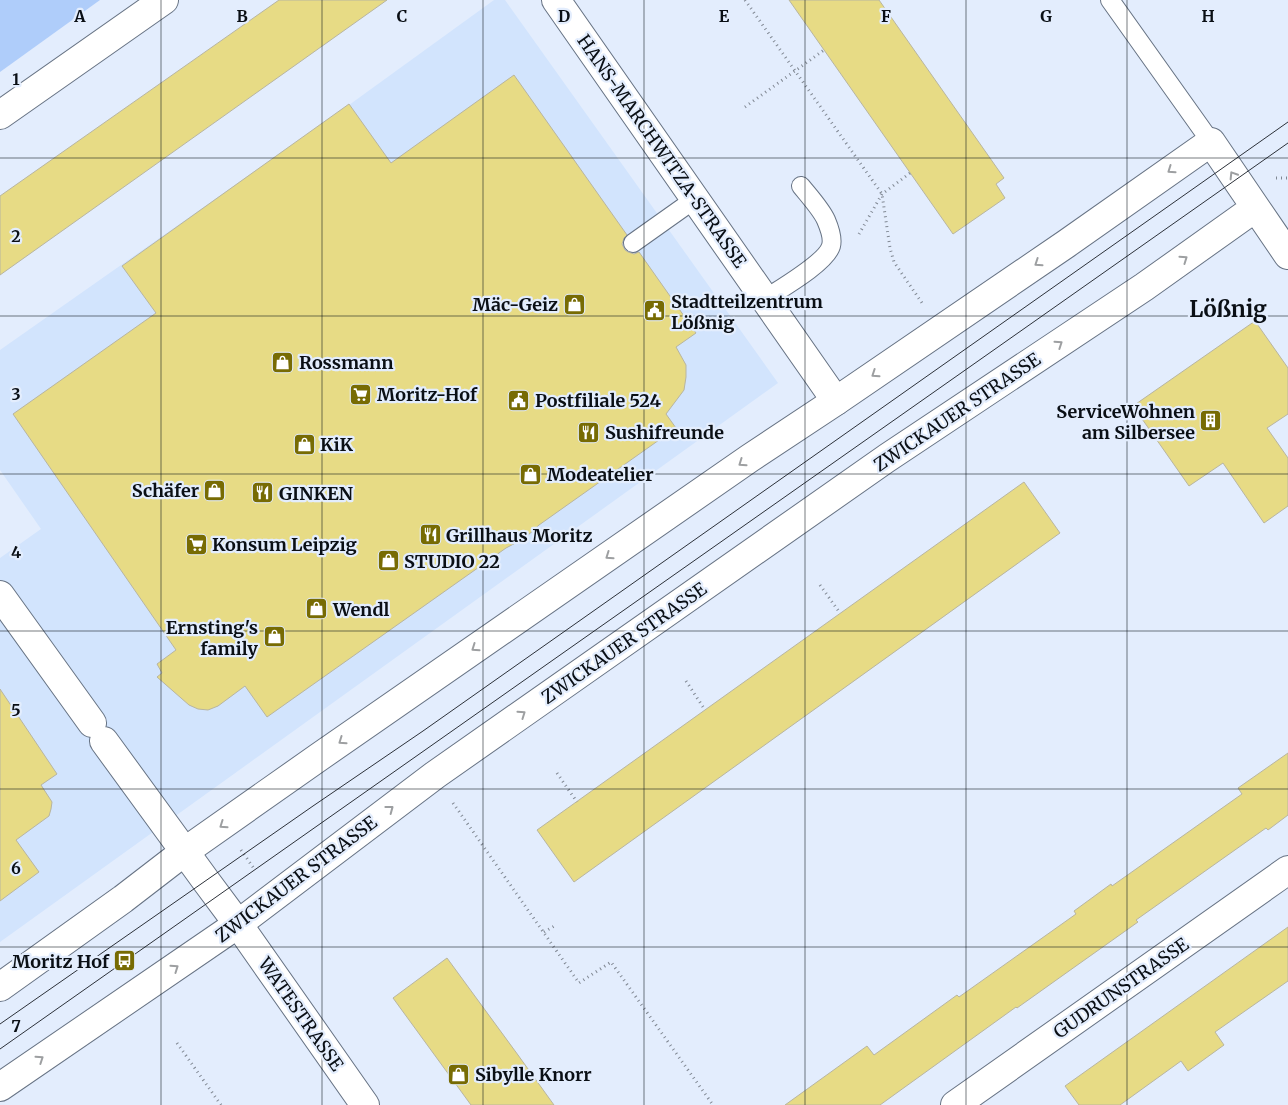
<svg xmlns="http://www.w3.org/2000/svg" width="1288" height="1105" font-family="Merriweather,serif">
<rect width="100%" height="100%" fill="#e3edfd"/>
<path fill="#d2e4fd" d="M494,0H505L778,383L0,942V558L41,529L0,470V350L349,105Z"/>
<path fill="#afcdfa" d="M0,0H100L0,72Z"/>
<path fill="#e7db85" stroke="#b8b5a0" d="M279,0H387L0,275V196Z
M789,0H879L1004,178L996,184L1005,198L953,234Z
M514,75L627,235L624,238L622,244L625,250L628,252L634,254L639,252L696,333L676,347L686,365V377L684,390L666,414L676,428L539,525L525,538L506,548L267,717L245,686L218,706L208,710L198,709L189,705L157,677L162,673L157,664L176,650L13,414L156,313L122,266L349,104L391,163Z
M1255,321L1288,368V414L1267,428L1288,458V506L1264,523L1223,463L1189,486L1133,406Z
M1024,482L1060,533L574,882L537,830Z
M0,689L57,774L41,785L52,802L51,809L49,816L16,840L39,872L0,901Z
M1288,753V815L1268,830L1266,828L1136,920L1138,922L1076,966L1017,1008L1016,1007L880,1105H785L867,1046L874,1055L957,995L959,997L1076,914L1074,911L1111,884L1112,886L1242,794L1238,788Z
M1288,927V981L1215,1032L1224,1045L1188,1071L1181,1061L1120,1105H1079L1065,1086Z
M447,958L518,1055L554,1105H471L393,998Z"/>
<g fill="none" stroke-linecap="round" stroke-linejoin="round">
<defs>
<path id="lane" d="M1110,0L1211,142
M633,243L695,199
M765,299C780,289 826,263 831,246C833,239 829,227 826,220C821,209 809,196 801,186"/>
<path id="street" d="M556,0L836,401
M0,115L164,0
M0,595L92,723
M104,741L206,881L238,924L365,1105
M955,1105L1288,870"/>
<path id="secondary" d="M0,987L123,899L184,852L319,757L750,458L836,401L1066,244L1211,142L1288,255
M0,1087L238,924L435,775L887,458L1144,287L1255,208"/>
</defs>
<use href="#lane" stroke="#677384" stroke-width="20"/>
<use href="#street" stroke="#677384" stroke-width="30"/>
<use href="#secondary" stroke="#677384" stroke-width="30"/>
<path stroke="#808893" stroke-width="3" stroke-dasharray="1 4" stroke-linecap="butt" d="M745,0L882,194L890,248L894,262L922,303
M745,107L824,50
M1276,178H1288
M859,234L882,194L910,173
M820,585L840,613
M686,681L705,710
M557,773L577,802
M453,803L579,983L611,962L713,1105
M241,850L255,870
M544,932L556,925
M177,1043L221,1105"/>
<use href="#lane" stroke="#fff" stroke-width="18"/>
<use href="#street" stroke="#fff" stroke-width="28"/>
<use href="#secondary" stroke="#fff" stroke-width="28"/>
<path stroke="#2c3139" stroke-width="1" d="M0,1024L313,806L423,731L1288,122
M0,1049L1288,143"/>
</g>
<defs><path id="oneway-chevron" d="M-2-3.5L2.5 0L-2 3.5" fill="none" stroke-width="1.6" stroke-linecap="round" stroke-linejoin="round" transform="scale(1.25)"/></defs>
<g stroke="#9d9fa1">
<use href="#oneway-chevron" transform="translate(1171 170) rotate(145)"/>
<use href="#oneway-chevron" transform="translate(1233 175) rotate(-122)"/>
<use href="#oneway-chevron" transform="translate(1184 259) rotate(-35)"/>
<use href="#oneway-chevron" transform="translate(1038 263) rotate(146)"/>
<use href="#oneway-chevron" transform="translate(1059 344) rotate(-34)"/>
<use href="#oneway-chevron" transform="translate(875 374) rotate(146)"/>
<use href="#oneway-chevron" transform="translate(742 463) rotate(145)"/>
<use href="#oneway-chevron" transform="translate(609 556) rotate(145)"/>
<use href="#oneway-chevron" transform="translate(475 648) rotate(145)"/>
<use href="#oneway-chevron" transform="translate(522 714) rotate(-35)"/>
<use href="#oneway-chevron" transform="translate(342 741) rotate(145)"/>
<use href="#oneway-chevron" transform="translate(390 809) rotate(-37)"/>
<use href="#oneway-chevron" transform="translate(223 825) rotate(145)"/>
<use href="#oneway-chevron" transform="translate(175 968) rotate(-35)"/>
<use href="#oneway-chevron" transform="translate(40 1059) rotate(-34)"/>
</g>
<path fill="none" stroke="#0a0f15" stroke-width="1" stroke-opacity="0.55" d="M161,0V1105M322,0V1105M483,0V1105M644,0V1105M805,0V1105M966,0V1105M1127,0V1105M0,158H1288M0,316H1288M0,474H1288M0,631H1288M0,789H1288M0,947H1288"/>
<defs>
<symbol id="shop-square" viewBox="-11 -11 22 22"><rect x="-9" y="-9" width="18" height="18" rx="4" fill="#776b03" stroke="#e3edfd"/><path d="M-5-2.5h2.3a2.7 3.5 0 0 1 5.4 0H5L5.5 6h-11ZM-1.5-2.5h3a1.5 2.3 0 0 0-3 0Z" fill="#fff"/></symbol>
<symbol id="civic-square" viewBox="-11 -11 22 22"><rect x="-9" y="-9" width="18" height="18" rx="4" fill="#776b03" stroke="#e3edfd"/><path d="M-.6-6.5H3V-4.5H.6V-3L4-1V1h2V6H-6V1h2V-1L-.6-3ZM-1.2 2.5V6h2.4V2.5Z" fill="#fff"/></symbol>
<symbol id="supermarket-square" viewBox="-11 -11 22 22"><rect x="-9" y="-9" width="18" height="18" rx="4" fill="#776b03" stroke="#e3edfd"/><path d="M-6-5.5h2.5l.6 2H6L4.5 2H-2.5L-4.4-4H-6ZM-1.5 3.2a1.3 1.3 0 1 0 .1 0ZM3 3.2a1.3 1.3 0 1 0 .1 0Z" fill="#fff"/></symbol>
<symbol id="building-square" viewBox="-11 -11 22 22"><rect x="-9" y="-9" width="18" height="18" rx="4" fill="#776b03" stroke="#e3edfd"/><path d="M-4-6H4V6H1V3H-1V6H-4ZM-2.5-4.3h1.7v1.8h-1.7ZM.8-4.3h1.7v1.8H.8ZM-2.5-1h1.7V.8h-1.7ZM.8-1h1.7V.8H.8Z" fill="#fff"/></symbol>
<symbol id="restaurant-square" viewBox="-11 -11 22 22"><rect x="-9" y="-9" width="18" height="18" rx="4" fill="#776b03" stroke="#e3edfd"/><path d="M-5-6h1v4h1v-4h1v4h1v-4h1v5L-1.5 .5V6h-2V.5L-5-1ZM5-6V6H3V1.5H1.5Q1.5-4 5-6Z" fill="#fff"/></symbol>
<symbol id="bus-square" viewBox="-11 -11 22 22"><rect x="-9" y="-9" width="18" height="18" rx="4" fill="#776b03" stroke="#e3edfd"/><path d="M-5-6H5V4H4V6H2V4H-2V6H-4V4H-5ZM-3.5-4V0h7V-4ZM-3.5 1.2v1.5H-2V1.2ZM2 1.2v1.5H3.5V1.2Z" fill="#fff"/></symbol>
</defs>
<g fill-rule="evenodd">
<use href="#shop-square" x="562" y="292" width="25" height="25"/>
<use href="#civic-square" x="642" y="298" width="25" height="25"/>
<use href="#shop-square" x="270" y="350" width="25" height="25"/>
<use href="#supermarket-square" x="348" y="382" width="25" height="25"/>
<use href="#civic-square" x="506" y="388" width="25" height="25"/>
<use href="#building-square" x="1198" y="408" width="25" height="25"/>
<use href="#restaurant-square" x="576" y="420" width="25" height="25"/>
<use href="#shop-square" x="292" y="432" width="25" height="25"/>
<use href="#shop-square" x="518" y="462" width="25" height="25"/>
<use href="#shop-square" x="202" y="478" width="25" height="25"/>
<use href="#restaurant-square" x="250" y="480" width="25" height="25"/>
<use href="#restaurant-square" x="418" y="522" width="25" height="25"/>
<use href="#supermarket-square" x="184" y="532" width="25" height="25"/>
<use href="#shop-square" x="376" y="548" width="25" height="25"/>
<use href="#shop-square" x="304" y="596" width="25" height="25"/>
<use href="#shop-square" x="262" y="624" width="25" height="25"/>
<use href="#bus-square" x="112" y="948" width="25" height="25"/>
<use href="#shop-square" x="446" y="1062" width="25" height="25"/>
</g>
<g text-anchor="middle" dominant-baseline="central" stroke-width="4.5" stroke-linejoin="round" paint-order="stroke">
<g font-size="18" fill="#0a0f15" stroke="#e3edfd">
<text transform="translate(662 151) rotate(55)">HANS-MARCHWITZA-STRASSE</text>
<text transform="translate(957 412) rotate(-34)">ZWICKAUER STRASSE</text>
<text transform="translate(624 643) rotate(-35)">ZWICKAUER STRASSE</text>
<text transform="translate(296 879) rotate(-37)">ZWICKAUER STRASSE</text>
<text transform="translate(1121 988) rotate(-35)">GUDRUNSTRASSE</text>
<text transform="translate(301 1014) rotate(55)">WATESTRASSE</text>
</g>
<g font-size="18" font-weight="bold" fill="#0a0f15" stroke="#e3edfd" text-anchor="start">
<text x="671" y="301">Stadtteilzentrum<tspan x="671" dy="21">Lößnig</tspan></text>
<text x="558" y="304" text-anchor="end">Mäc-Geiz</text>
<text x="299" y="362">Rossmann</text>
<text x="377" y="394">Moritz-Hof</text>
<text x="535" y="400">Postfiliale 524</text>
<text x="1195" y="411" text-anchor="end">ServiceWohnen<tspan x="1195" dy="21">am Silbersee</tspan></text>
<text x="605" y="432">Sushifreunde</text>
<text x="320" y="444">KiK</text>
<text x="547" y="474">Modeatelier</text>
<text x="199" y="490" text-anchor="end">Schäfer</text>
<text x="279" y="493">GINKEN</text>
<text x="446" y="535">Grillhaus Moritz</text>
<text x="212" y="544">Konsum Leipzig</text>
<text x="404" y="561">STUDIO 22</text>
<text x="333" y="609">Wendl</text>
<text x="258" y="627" text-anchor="end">Ernsting's<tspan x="258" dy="21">family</tspan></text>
<text x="109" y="961" text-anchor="end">Moritz Hof</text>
<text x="475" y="1074">Sibylle Knorr</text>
</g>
<g font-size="22" font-weight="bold" fill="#0a0f15" stroke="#e3edfd">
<text x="1228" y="309">Lößnig</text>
</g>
</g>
<g font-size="16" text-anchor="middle" font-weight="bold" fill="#0a0f15" stroke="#e3edfd" stroke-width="4.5" stroke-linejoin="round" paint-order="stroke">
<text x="80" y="22">A</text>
<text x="242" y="22">B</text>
<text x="402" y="22">C</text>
<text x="564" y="22">D</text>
<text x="724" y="22">E</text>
<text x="886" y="22">F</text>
<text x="1046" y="22">G</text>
<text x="1208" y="22">H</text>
<text x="16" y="85">1</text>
<text x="16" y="242">2</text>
<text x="16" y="400">3</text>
<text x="16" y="558">4</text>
<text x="16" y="716">5</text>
<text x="16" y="874">6</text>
<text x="16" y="1032">7</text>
</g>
</svg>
